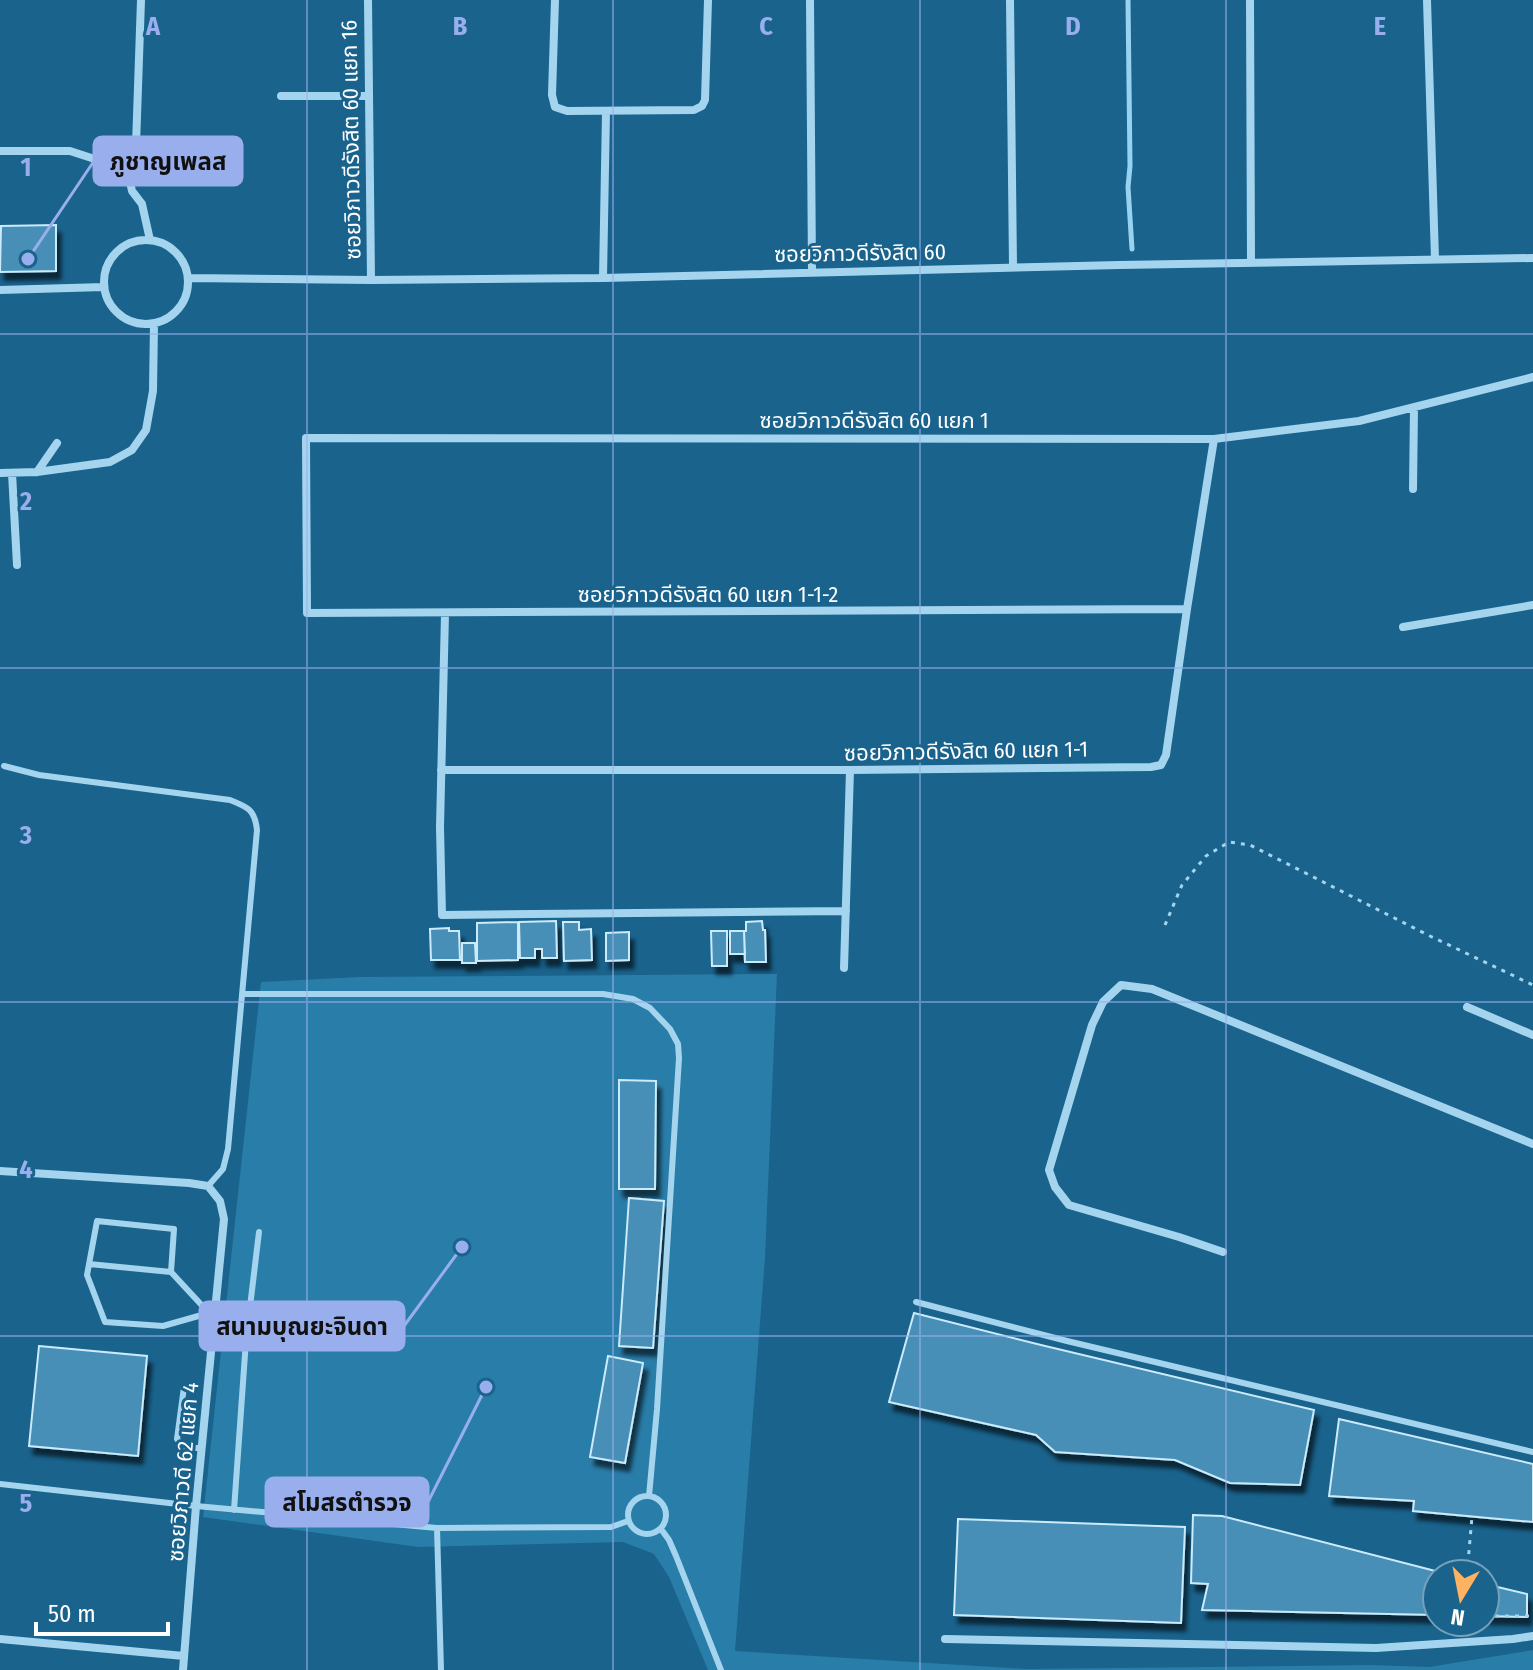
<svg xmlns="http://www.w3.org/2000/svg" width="1533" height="1670" font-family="'Fira Sans Condensed','Noto Sans Thai',sans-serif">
<defs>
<filter id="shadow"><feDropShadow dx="4.5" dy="8" stdDeviation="2" flood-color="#0009"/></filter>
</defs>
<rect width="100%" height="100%" fill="#19638d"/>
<path fill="#297da9" d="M777,974L765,1258L735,1651L1027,1669L1370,1665L1429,1667L1533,1650V1670H708L669,1577L654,1554L623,1542L418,1547L203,1517L261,982L360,977Z"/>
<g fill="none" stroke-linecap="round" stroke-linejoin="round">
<path stroke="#97d3f1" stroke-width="5" d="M1128,0L1130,166L1128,187L1132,249"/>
</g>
<path fill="#468fb7" stroke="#cbeafa" stroke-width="2" filter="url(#shadow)" d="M56,225V271L0,272L1,226Z
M556,921L557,958H542V949H535V958H520L519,922Z
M762,921L763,930H765L766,962H745L744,931H746V922Z
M518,922V960L477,961V923Z
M563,922H579V930L591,929L592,960L564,961Z
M449,928V931H459L460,960H431L430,929Z
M711,931H727V966H712Z
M730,931H744L745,954H730Z
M629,932V960L606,961V933Z
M462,943H475L476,963H462Z
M619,1080L656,1081L655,1189H619Z
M629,1198L664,1201L653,1348L619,1346Z
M914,1313L1041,1345L1314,1410L1300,1485L1230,1483L1175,1460L1055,1452L1036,1435L889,1402Z
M39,1346L147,1356L138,1456L29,1446Z
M608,1356L643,1363L625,1463L590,1457Z
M1339,1419L1533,1464V1522L1413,1511L1414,1501L1329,1496Z
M1193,1515L1222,1516L1447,1574H1437V1615L1202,1610L1208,1584L1191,1583Z
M958,1519L1185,1527L1181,1623L954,1615Z
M1485,1584L1527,1594V1617L1485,1616Z"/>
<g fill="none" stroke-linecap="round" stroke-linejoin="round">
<path stroke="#a5d5ee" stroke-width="3" stroke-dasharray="4 6" stroke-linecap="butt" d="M1165,925L1182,885L1206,856L1229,842L1250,845L1430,936L1533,985
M1467,1574L1472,1517
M1485,1616H1533"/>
<path stroke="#a5d5ee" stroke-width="6" d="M4,766L39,775L230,800C248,807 255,810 257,830L228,1149L223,1169L208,1186
M242,994H603L633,999L650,1008L670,1029L678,1044L679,1058L657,1409L649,1496
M89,1264L171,1272
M916,1302L1067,1341L1533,1452
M208,1312L171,1272L174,1229L97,1221L87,1275L105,1322L163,1326L216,1311
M214,1334L246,1340
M184,1387L177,1439L184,1448H202
M0,1484L196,1506L437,1528L611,1527L628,1521
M628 1515a19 19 0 1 1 38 0a19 19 0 1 1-38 0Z
M234,1510L246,1340L259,1232
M437,1528L441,1670
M661,1529L669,1540L676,1556L721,1670"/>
<path stroke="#a5d5ee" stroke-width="8" d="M141,0L136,145L130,182L132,191L142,204L150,240
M368,0L371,280
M555,0L552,95L555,107L567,111L694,110L702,106L705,100L708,0
M810,0L812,272
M1010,0L1013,267
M1250,0L1251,263
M1427,0L1435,259
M281,96H368
M0,151H70L110,164L130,182
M104 282a42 42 0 1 1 84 0a42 42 0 1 1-84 0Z
M188,278L371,280L603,278L1119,265L1533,258
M603,278L606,112
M0,290L104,287
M37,472L57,443
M0,473L37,472L110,462L132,450L146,430L153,391L154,323
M12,473L17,565
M1413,489L1414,407
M1187,609L307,613L306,438L1214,439L1359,421L1533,377
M445,614L440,827L442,915L846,911
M1403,627L1533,605
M441,770H850L1151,767L1161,765L1166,755L1187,609L1214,439
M844,968L850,770
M1467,1007L1533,1035
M0,1171L189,1183L208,1186L220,1201L224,1219L196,1506L183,1670
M1223,1252L1179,1237L1069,1205L1055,1187L1049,1170L1092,1025L1103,1002L1121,985L1152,989L1533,1144
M0,1639L184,1656
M945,1639L1376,1648L1513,1639L1533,1636"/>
</g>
<path fill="none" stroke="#99afed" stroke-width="2" stroke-opacity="0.55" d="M307,0V1670M613,0V1670M920,0V1670M1226,0V1670M0,334H1533M0,668H1533M0,1002H1533M0,1336H1533"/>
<g text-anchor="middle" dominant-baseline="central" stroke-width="6" stroke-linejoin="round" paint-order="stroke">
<g font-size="22" fill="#fff" stroke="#19638d">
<text transform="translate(351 140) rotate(-91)">ซอยวิภาวดีรังสิต 60 แยก 16</text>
<text transform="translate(860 253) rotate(-1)">ซอยวิภาวดีรังสิต 60</text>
<text x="874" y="420">ซอยวิภาวดีรังสิต 60 แยก 1</text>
<text x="708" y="594">ซอยวิภาวดีรังสิต 60 แยก 1-1-2</text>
<text transform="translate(966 751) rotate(-1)">ซอยวิภาวดีรังสิต 60 แยก 1-1</text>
<text transform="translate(183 1472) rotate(-85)">ซอยวิภาวดี 62 แยก 4</text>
</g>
</g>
<g font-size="26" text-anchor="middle" font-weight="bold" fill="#99afed" stroke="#19638d" stroke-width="6" stroke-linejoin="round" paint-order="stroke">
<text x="153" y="35">A</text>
<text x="460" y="35">B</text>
<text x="766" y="35">C</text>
<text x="1073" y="35">D</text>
<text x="1380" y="35">E</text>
<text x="26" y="176">1</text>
<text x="26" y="510">2</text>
<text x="26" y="844">3</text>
<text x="26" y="1178">4</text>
<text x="26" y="1512">5</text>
</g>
<path fill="none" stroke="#99afed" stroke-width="3" d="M28 259L94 161M462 1247L404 1326M486 1387L428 1502"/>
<g fill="#99afed" stroke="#19638d" stroke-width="3">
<circle cx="28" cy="259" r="8"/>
<circle cx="462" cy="1247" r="8"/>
<circle cx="486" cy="1387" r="8"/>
</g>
<g fill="#99afed" stroke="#99afed" stroke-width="3">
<rect x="94" y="137" width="148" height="48" rx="8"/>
<rect x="200" y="1302" width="204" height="48" rx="8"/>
<rect x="266" y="1478" width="162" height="48" rx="8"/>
</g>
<g font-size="24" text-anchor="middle" font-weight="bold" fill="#111">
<text x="168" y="170">ภูชาญเพลส</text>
<text x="302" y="1335">สนามบุณยะจินดา</text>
<text x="347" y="1511">สโมสรตำรวจ</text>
</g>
<g transform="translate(1461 1598) rotate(190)"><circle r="38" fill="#19638d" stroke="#75a1bb" stroke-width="2"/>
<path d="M0-6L14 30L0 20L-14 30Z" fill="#ffb262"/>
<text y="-12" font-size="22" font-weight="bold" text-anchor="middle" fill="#ffffff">N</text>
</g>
<path d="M36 1622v12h132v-12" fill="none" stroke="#ffffff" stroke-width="4"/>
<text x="48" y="1622" font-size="24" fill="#ffffff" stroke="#19638d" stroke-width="6" paint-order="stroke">50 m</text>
</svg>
